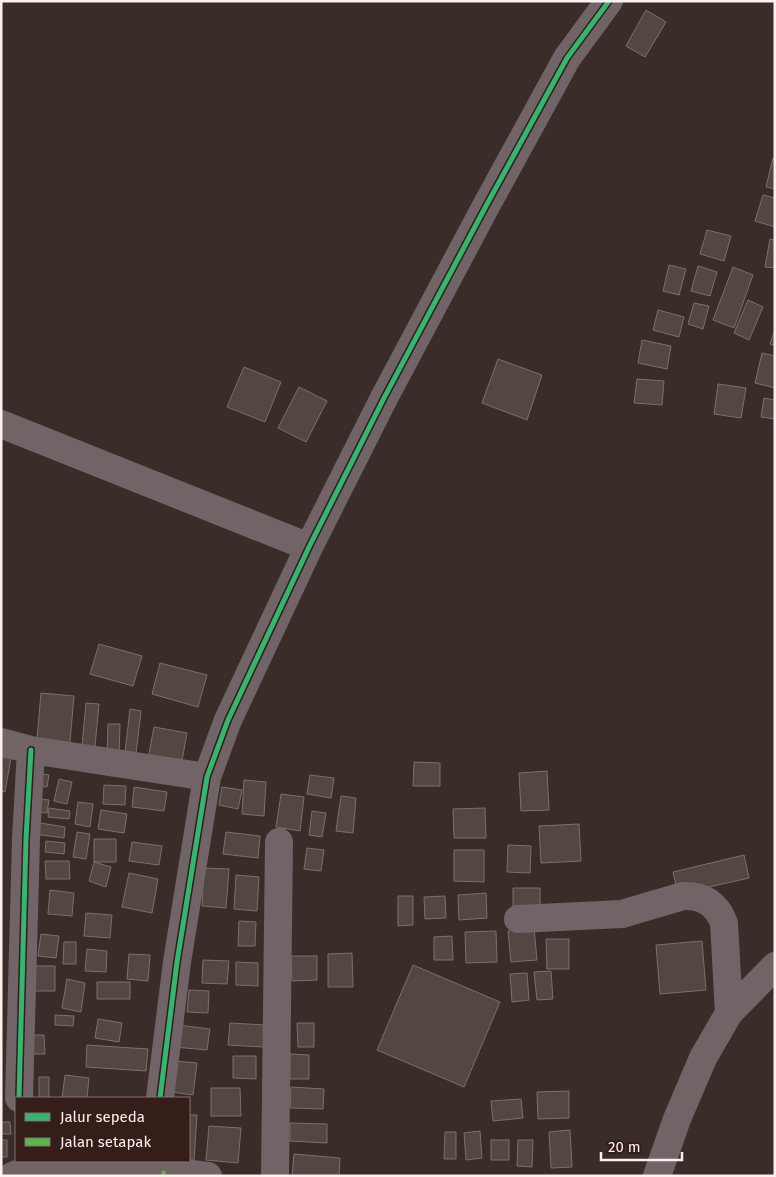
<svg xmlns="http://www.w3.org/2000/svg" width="776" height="1177" font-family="'Fira Sans',sans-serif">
<rect width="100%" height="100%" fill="#3a2c29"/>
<path fill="#524742" stroke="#7b706b" d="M646,10L666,22L645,57L626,46Z
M773,158L775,159V189L766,187Z
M763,195L775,198V227L755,221Z
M707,230L731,236L724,261L700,254Z
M770,239L775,240V268L765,267Z
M669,265L686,269L679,295L663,291Z
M698,266L717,272L710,296L691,291Z
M733,267L753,275L734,328L713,320Z
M748,300L763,307L749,340L734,333Z
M694,303L709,306L703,329L688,324Z
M658,310L684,317L679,337L653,330Z
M775,329V346L770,344Z
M642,340L671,346L667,369L638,363Z
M762,353L775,356V388L755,383Z
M498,359L542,375L527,420L482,403Z
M244,367L281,382L265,422L227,407Z
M637,379L664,381L662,405L634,403Z
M718,384L746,388L741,418L714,414Z
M299,387L327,401L306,442L278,428Z
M764,398L775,400V419L761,417Z
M99,644L142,656L133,686L90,674Z
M160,663L207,675L198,707L152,694Z
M41,693L74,696L69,753L36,750Z
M86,703L99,704L94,757L81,756Z
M130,709L141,711L136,754L125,752Z
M108,724H120L119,758L107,757Z
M154,727L187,733L181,766L148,759Z
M1,757L11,758L5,792L1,791Z
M414,762L440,763V786H413Z
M547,771L549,810L521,811L519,773Z
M37,773L49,775L47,787L35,786Z
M310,775L334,778L331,798L307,794Z
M59,779L72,782L67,804L54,801Z
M244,780L266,782L264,816L242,814Z
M104,785L126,786L125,805L103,804Z
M134,787L167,792L164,811L132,807Z
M222,787L242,790L238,809L219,805Z
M281,794L304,797L300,831L276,827Z
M341,796L356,798L353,833L336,831Z
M33,798L49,800L47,813L31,811Z
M78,802L93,804L90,827L75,824Z
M49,808L70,811L69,819L48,817Z
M485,808L486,838H454L453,809Z
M101,810L127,814L124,833L98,829Z
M312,811L326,813L322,837L309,835Z
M28,821L65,827L64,838L27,833Z
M579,824L581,861L541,863L539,826Z
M77,832L90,834L86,859L73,857Z
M226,832L260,836L258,858L223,854Z
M94,839H116V862H94Z
M46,841L65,843L64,854L45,852Z
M132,842L162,846L159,865L129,861Z
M508,845L531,846L530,873L507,872Z
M307,848L324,850L321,871L304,869Z
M454,850H484V882L454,881Z
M744,855L749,878L678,894L673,872Z
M45,861H69L70,879H46Z
M94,862L111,867L106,887L89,881Z
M204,868L229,869L226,908L202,906Z
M129,873L158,879L152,913L122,907Z
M236,875L259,877L257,911L234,909Z
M513,888H540V915L513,914Z
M50,890L74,893L72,916L48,914Z
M486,893L487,918L459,920L458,895Z
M398,896H413V925L398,926Z
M445,896L446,918L425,919L424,897Z
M86,913L112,915L110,938L84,936Z
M239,921L256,922L255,946H238Z
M534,928L537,960L511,962L508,931Z
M496,931L497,962L466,963L465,932Z
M41,934L59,936L56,958L38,956Z
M452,936L453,960H434V937Z
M546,939H569V969H547Z
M702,941L706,990L660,994L656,945Z
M64,942H76V964H63Z
M87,949L107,951L106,972L85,971Z
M352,953L353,987H328V954Z
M129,954L150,955L148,981L127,979Z
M291,956H317V980L292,981Z
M203,960L229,961L227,984L202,983Z
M236,962L258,963V986L236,985Z
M413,965L500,1002L464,1087L377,1050Z
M29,966H55V991H29Z
M551,971L553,999L537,1000L534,972Z
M527,973L529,1000L512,1002L510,974Z
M67,979L85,983L81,1012L62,1008Z
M97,982H130V999H97Z
M189,990L209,991L208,1013L187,1012Z
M55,1015L74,1016L73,1026L55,1025Z
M98,1019L122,1023L119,1042L95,1038Z
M230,1023L265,1025L263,1047L228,1045Z
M297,1023H314V1047H298Z
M178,1025L210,1029L207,1050L175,1047Z
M24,1035H44L45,1054H25Z
M87,1045L148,1049L146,1071L86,1067Z
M290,1054L309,1055V1079H290Z
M233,1056H256V1079L233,1078Z
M175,1061L197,1063L193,1095L172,1092Z
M65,1075L89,1078L87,1098H62Z
M39,1077H49V1098H39Z
M291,1087L324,1089L323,1109L290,1108Z
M211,1088H240L241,1116H211Z
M569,1091V1118L538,1119L537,1092Z
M521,1099L523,1118L493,1121L491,1101Z
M189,1115H197L194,1160H189Z
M1,1122H10L11,1134H1Z
M290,1123L327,1124V1143L290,1141Z
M209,1126L241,1128L238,1163L206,1160Z
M570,1130L572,1167L551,1168L549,1132Z
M480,1131L482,1158L466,1160L464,1133Z
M445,1132H456V1159H444Z
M1,1140H7V1157H1Z
M491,1140H509V1160H491Z
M518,1140H533L532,1167L517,1166Z
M294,1154L340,1158L339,1176H292Z"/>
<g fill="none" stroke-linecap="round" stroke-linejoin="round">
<path stroke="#706466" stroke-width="28" d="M1,424L309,547
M1,742L31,750L207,777
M518,919L622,914L683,896C703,895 717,904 724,923L729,1013
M19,1098L26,839L31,750
M160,1098L177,962L207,777L228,720L309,547L384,398L486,206L567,58L609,1
M12,1176L17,1174L151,1169L208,1176
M275,1176L279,842
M657,1176L677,1119L703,1058L729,1013L775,966"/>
<path stroke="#58b947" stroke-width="4" stroke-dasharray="8 4" stroke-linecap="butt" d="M163,1176L164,1171"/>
<defs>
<path id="cycleway" d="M19,1098L26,839L31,750
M160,1098L177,962L207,777L228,720L309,547L384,398L486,206L567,58L609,1"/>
</defs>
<use href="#cycleway" stroke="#351d1a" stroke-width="8"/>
<use href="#cycleway" stroke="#33b770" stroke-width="5"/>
</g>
<rect width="776" height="1177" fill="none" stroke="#fdefed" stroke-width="5"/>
<rect x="15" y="1097" width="175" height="65" fill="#351d1a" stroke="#85716e"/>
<rect x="25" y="1113" width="25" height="8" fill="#33b770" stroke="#85716e"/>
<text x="60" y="1122" font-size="15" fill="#fdefed">Jalur sepeda</text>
<rect x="25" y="1138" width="25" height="8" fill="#58b947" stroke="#85716e"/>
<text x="60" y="1147" font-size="15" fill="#fdefed">Jalan setapak</text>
<path d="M601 1152v8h81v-8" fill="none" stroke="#fdefed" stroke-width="2.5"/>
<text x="608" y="1152" font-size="15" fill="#fdefed" stroke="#351d1a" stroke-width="4" paint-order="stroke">20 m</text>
</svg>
